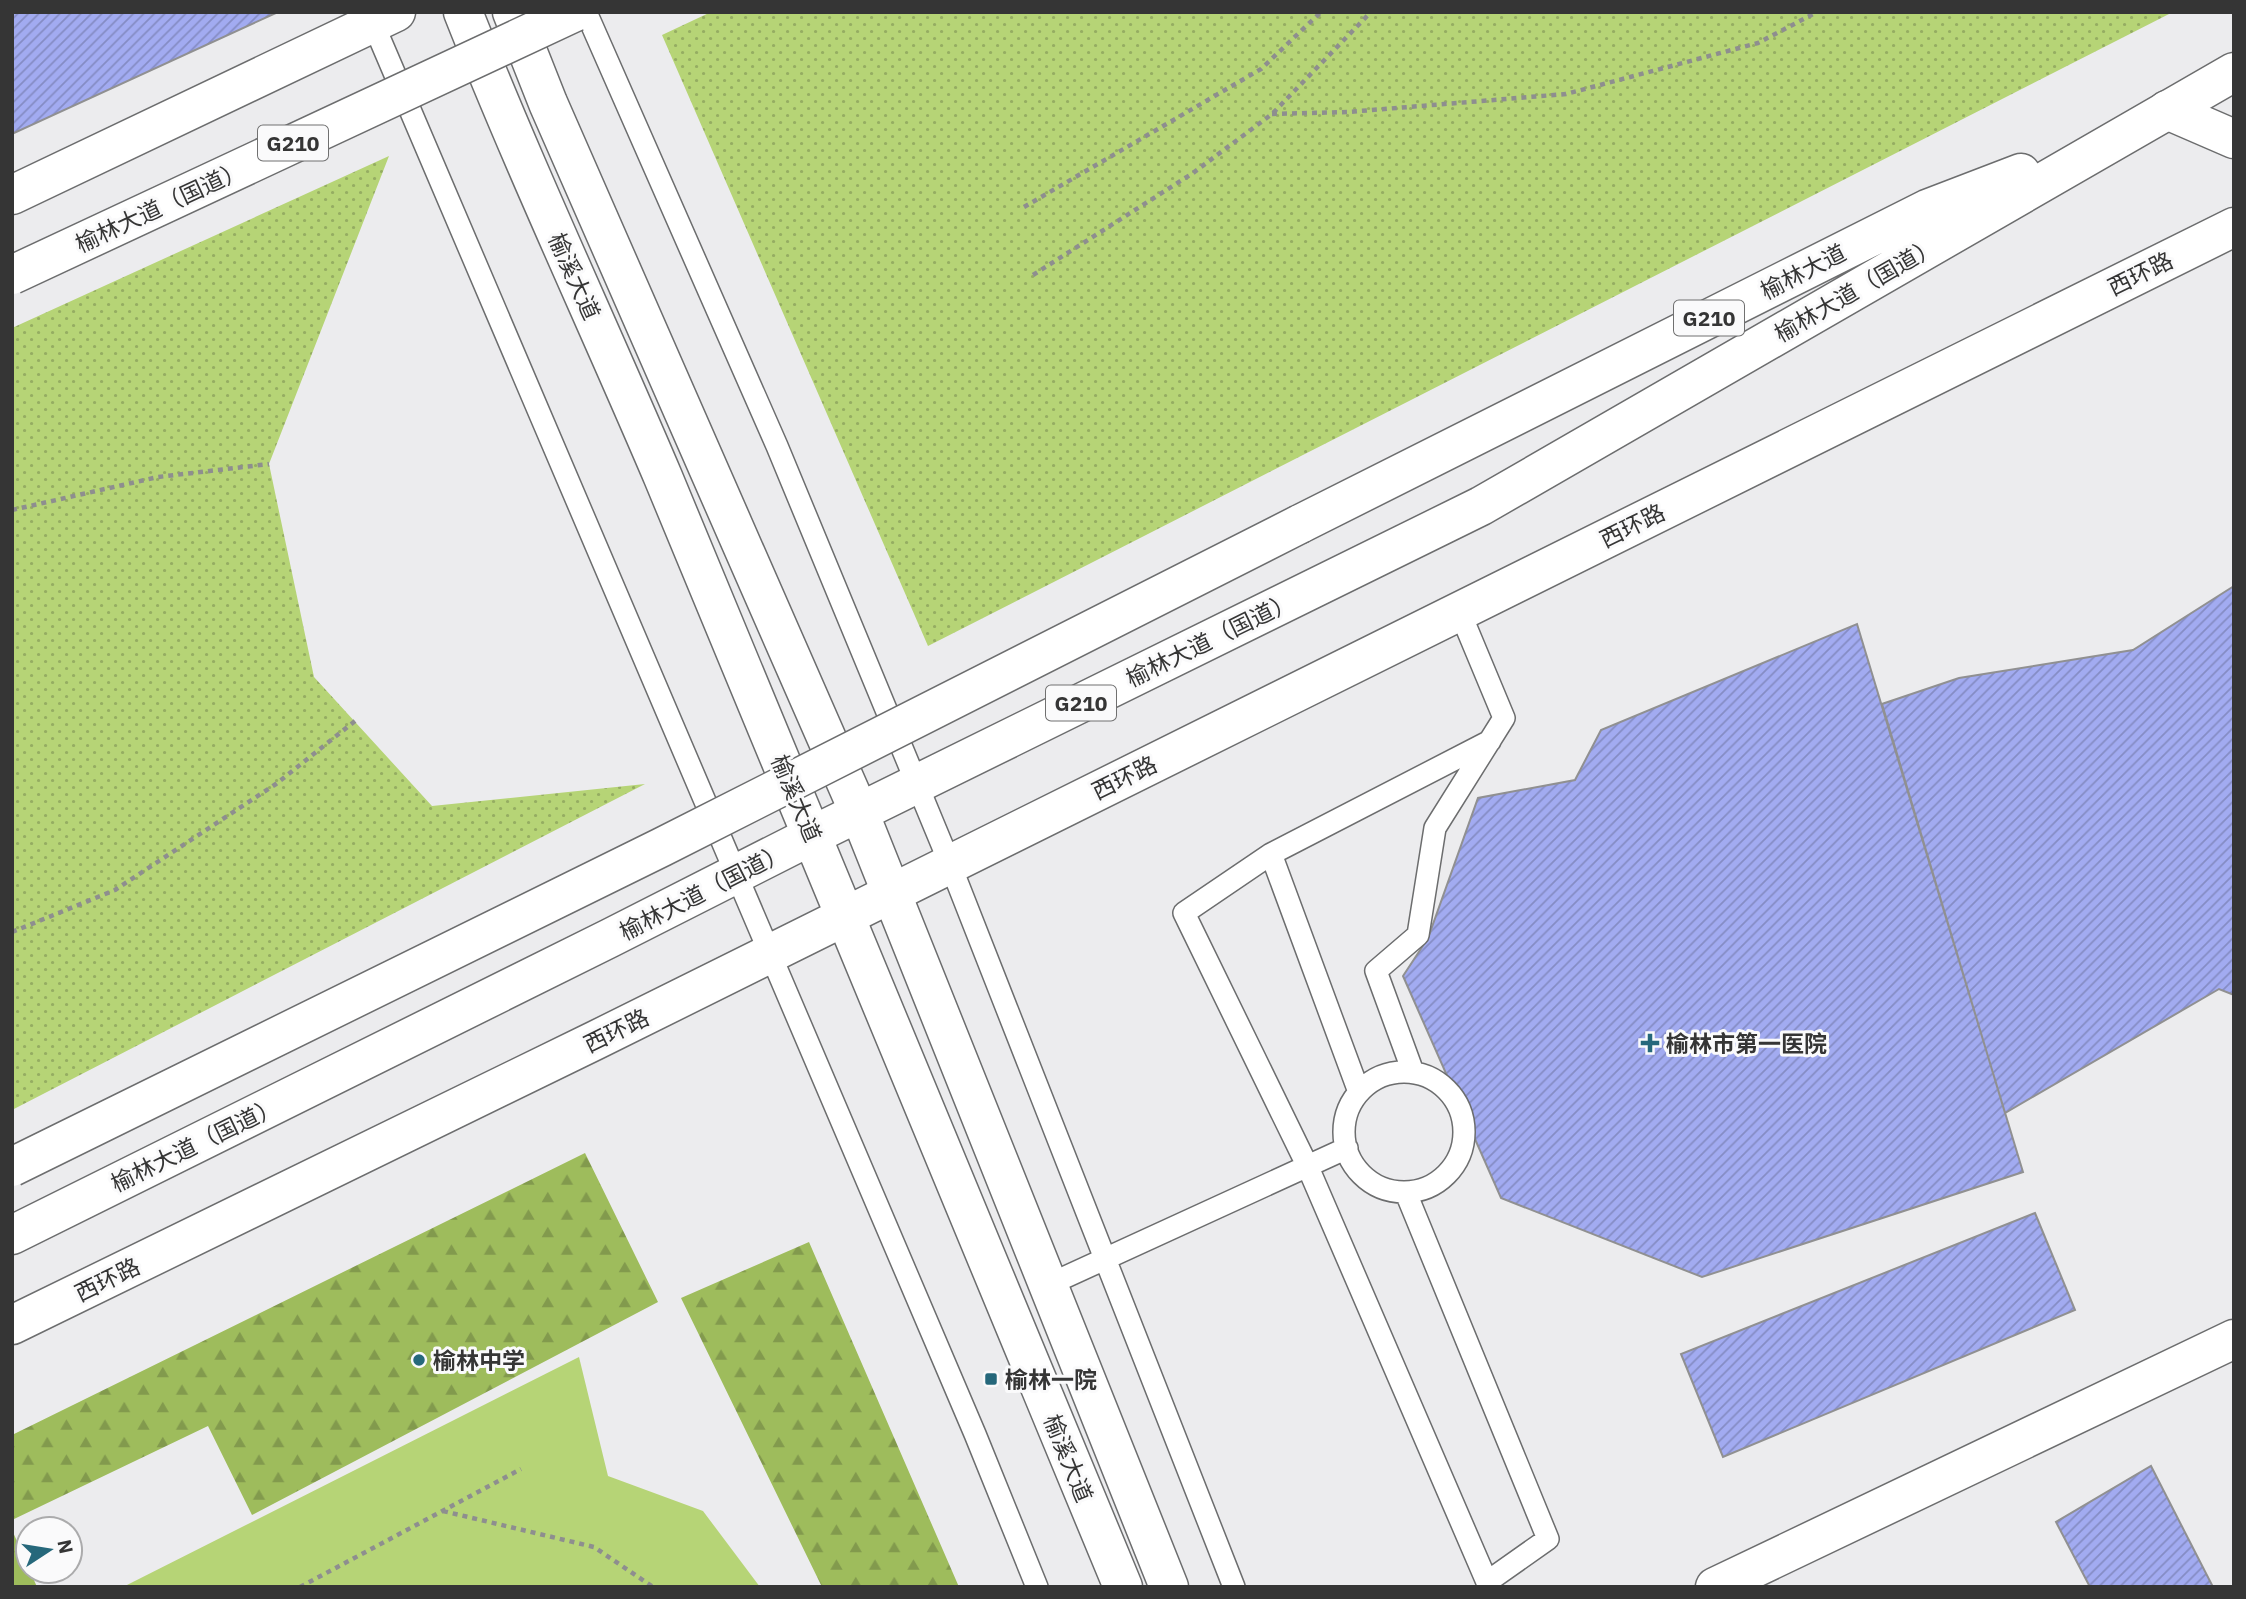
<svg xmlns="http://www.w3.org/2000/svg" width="2246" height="1599" font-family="'IBM Plex Sans','Noto Sans SC',sans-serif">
<defs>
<pattern id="forest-firs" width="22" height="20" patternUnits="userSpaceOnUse" patternTransform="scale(1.75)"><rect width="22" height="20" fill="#9ebc5c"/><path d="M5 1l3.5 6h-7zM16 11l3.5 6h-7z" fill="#829a4d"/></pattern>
<pattern id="park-dots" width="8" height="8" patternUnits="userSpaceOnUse" patternTransform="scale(1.75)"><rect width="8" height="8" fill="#b6d476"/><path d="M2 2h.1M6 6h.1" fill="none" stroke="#95ad62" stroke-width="1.8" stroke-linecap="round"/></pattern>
<pattern id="building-hatch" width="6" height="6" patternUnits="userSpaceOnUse" patternTransform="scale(1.75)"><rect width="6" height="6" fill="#a2abf1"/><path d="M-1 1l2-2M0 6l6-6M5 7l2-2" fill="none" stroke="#858cc4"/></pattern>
</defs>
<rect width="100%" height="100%" fill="#ececee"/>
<path fill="url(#forest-firs)" d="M585,1153L658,1302L252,1515L208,1426L12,1520V1435Z
M809,1242L959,1587H822L681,1298Z
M12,1530L28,1566V1571H30L37,1587H12Z"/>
<path fill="url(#park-dots)" d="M711,12H2173L928,646L662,35Z
M389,156L269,464L314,677L432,806L645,784L12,1110V328Z"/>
<path fill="#b6d476" d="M579,1357L608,1476L703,1511L760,1587H123Z"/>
<path fill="url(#building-hatch)" stroke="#909091" stroke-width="2" d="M12,12H278L12,134Z
M2234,586V995L2219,989L2005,1113L1882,704L1959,678L2133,650Z
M1857,624L2023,1172L1702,1277L1501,1198L1403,976L1428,938L1478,798L1575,780L1601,730Z
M2035,1213L2075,1310L1723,1457L1681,1354Z
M2151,1466L2213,1587H2090L2056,1522Z"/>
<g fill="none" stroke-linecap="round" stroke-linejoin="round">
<defs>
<path id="lane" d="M586,12L777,446L950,864L1234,1587
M373,23L975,1434L1037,1587
M1271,854L1490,741
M1413,1072L1376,971L1418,935L1435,828L1504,718L1459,610
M1344 1132a60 60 0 1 1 120 0a60 60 0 1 1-120 0Z
M1359,1092L1271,854L1184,913L1307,1165L1487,1582L1548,1539L1406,1193
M1048,1285L1347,1148"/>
<path id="street" d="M1715,1587L2234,1339"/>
<path id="secondary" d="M2167,110L2234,139
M12,1325L596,1040L2234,227"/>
<path id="primary" d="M463,12C525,169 597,322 663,477C817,847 970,1217 1123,1587
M512,12L548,103L859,812L1169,1587"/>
<path id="highway" d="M12,195L396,12
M1300,524L1927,209L2021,173
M12,1235L610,938L813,835L1481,506L2234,72"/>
</defs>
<use href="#lane" stroke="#6c6d6e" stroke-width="24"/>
<use href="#street" stroke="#6c6d6e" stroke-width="41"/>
<use href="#secondary" stroke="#6c6d6e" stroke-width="41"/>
<use href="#primary" stroke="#6c6d6e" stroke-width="41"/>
<use href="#highway" stroke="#6c6d6e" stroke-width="41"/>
<path stroke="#8e8e8f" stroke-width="4.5" stroke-dasharray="5 5" stroke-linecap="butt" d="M1272,114L1348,112L1566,94L1758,43L1817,12
M1024,207L1261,69L1321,12
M1033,275L1193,173L1272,114L1371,12
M12,510L158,477L269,464
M12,932L115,890L276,784L355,721
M443,1511L594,1547L653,1587
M300,1587L521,1469"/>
<use href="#lane" stroke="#fff" stroke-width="21"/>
<use href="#street" stroke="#fff" stroke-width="38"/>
<use href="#secondary" stroke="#fff" stroke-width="38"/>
<use href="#primary" stroke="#fff" stroke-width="38"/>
<use href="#highway" stroke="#fff" stroke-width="38"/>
<defs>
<path id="highway-bridge" d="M12,275L575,12
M12,1167L662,847L1300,524"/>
</defs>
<use href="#highway-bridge" stroke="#6c6d6e" stroke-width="41" stroke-linecap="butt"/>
<use href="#highway-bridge" stroke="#fff" stroke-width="38"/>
</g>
<g fill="#26687b" stroke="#fafafb" stroke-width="2.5">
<path d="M1646.5 1032.5h7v7h7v7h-7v7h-7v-7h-7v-7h7z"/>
<circle cx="419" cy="1360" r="7"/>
<rect x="984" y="1372" width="14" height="14" rx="3.5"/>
</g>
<g text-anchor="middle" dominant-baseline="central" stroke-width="6" stroke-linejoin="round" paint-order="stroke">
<g fill="#fafafb" stroke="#707070" stroke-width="2">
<rect x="258" y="125.5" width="70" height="35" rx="5"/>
<rect x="1674" y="300.5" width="70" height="35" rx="5"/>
<rect x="1046" y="685.5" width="70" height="35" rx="5"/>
</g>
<g font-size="21" font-weight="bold" fill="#353535">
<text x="293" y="143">G210</text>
<text x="1709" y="318">G210</text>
<text x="1081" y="703">G210</text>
</g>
<g font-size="23" fill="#353535" stroke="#fafafb">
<text transform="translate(160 206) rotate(-25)">榆林大道（国道）</text>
<text transform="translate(1803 271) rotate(-27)">榆林大道</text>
<text transform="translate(2140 273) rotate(-26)">西环路</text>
<text transform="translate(575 276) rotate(66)">榆溪大道</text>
<text transform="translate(1856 289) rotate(-30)">榆林大道（国道）</text>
<text transform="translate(1632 525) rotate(-26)">西环路</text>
<text transform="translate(1210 639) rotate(-26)">榆林大道（国道）</text>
<text transform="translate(1124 777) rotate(-26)">西环路</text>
<text transform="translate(797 798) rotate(67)">榆溪大道</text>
<text transform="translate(703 891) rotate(-27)">榆林大道（国道）</text>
<text transform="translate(616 1030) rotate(-26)">西环路</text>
<text transform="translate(195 1144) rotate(-26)">榆林大道（国道）</text>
<text transform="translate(107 1279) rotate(-26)">西环路</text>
<text transform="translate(1069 1458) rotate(68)">榆溪大道</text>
</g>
<g font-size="23" font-weight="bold" fill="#353535" stroke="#fafafb" text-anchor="start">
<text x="1666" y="1043">榆林市第一医院</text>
<text x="433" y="1360">榆林中学</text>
<text x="1005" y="1379">榆林一院</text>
</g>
</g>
<rect width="2246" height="1599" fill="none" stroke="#353535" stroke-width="28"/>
<g transform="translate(49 1550) rotate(78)"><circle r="33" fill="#fafafb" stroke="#ababac" stroke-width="2"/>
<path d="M0-5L12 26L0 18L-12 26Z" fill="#26687b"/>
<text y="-10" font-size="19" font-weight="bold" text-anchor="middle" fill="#353535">N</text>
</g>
</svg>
